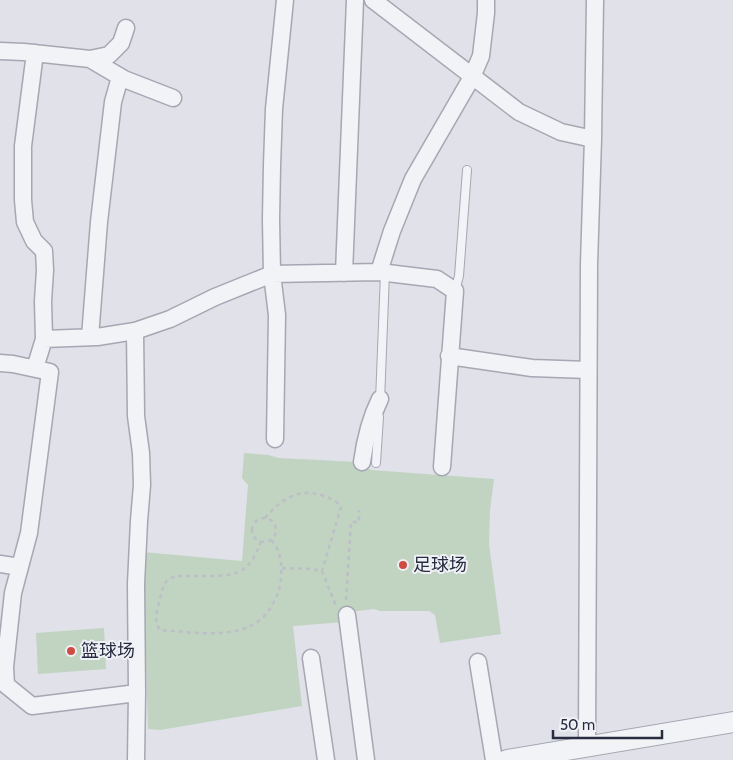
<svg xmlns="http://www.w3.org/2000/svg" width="733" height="760" font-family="Cabin,'Noto Sans SC',sans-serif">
<rect width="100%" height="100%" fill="#e0e1e9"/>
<path fill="#c1d3c1" d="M244,453L268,455L279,458L357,462L371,470L494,479L490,510L489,544L501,634L440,643L435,615L429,611H380L374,609L343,613L344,622L293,626L302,706L160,730L148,729L143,552L242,561L248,485L242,478Z
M104,628L106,669L38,674L36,633Z"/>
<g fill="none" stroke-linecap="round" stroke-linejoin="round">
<defs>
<path id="service" d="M455,291L459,276L467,170
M380,401L385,273
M376,463L379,417"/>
<path id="minor" d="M373,0L519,112L561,132L593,139
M0,51L24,52L90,59L109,55L121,43L126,28
M90,59L124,79L173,98
M379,272L392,231L413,179L472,77L481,56L486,13V0
M344,273L355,0
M135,331L136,416L141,453L142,485L139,521L136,584L137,693L136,760
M90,337L99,222L113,102L120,77
M44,339L97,337L135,331L170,319L215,297L272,274L379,272L437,279L455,291L442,467
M449,356L532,368L588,370
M0,363L13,364L50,372L29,533L13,593L5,667L6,685L32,706L137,693
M35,368L44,339L43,301L45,270L44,251L34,241L25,222L23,200V146L35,53
M275,439L277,315L272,274L271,219L272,166L274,109L285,0
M362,462C365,440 370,419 380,399
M0,564L20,567
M347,615L366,760
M311,658L326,760
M478,662L494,760
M587,747L589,264L593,139L595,0"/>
<path id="tertiary" d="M507,760L733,722"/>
</defs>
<use href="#service" stroke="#a5a7b3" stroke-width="10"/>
<use href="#minor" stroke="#a5a7b3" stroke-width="19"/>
<use href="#tertiary" stroke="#a5a7b3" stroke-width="22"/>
<path stroke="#bdbfc7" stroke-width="2.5" stroke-dasharray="4 4" stroke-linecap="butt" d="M265,518C281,499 299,487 324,496C331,499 337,501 341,507L322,571
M252 530a12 12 0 1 1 24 0a12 12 0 1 1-24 0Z
M261,541C251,570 240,576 211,576C200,576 189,576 178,576L170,578L164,584L157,610L156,623L160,630C197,632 251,644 272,605C277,597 280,588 281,579C282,566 281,549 271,540
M282,568L312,569L322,571L336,606
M346,600L351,522H359V510"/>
<use href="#service" stroke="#f2f3f7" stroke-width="8"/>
<use href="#minor" stroke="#f2f3f7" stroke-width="16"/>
<use href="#tertiary" stroke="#f2f3f7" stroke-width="20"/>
</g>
<g fill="#cf4b43" stroke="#eff1f6" stroke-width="2">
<circle cx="403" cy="565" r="5"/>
<circle cx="71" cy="651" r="5"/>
</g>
<g text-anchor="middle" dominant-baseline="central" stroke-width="4" stroke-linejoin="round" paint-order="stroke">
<g font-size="18" fill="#282c40" stroke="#eff1f6" text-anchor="start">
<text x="413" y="565">足球场</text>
<text x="81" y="651">篮球场</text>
</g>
</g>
<path d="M553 730v8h109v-8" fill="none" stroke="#282c40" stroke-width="2.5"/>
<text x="560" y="730" font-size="15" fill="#282c40" stroke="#eff1f6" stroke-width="4" paint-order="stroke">50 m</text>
</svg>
